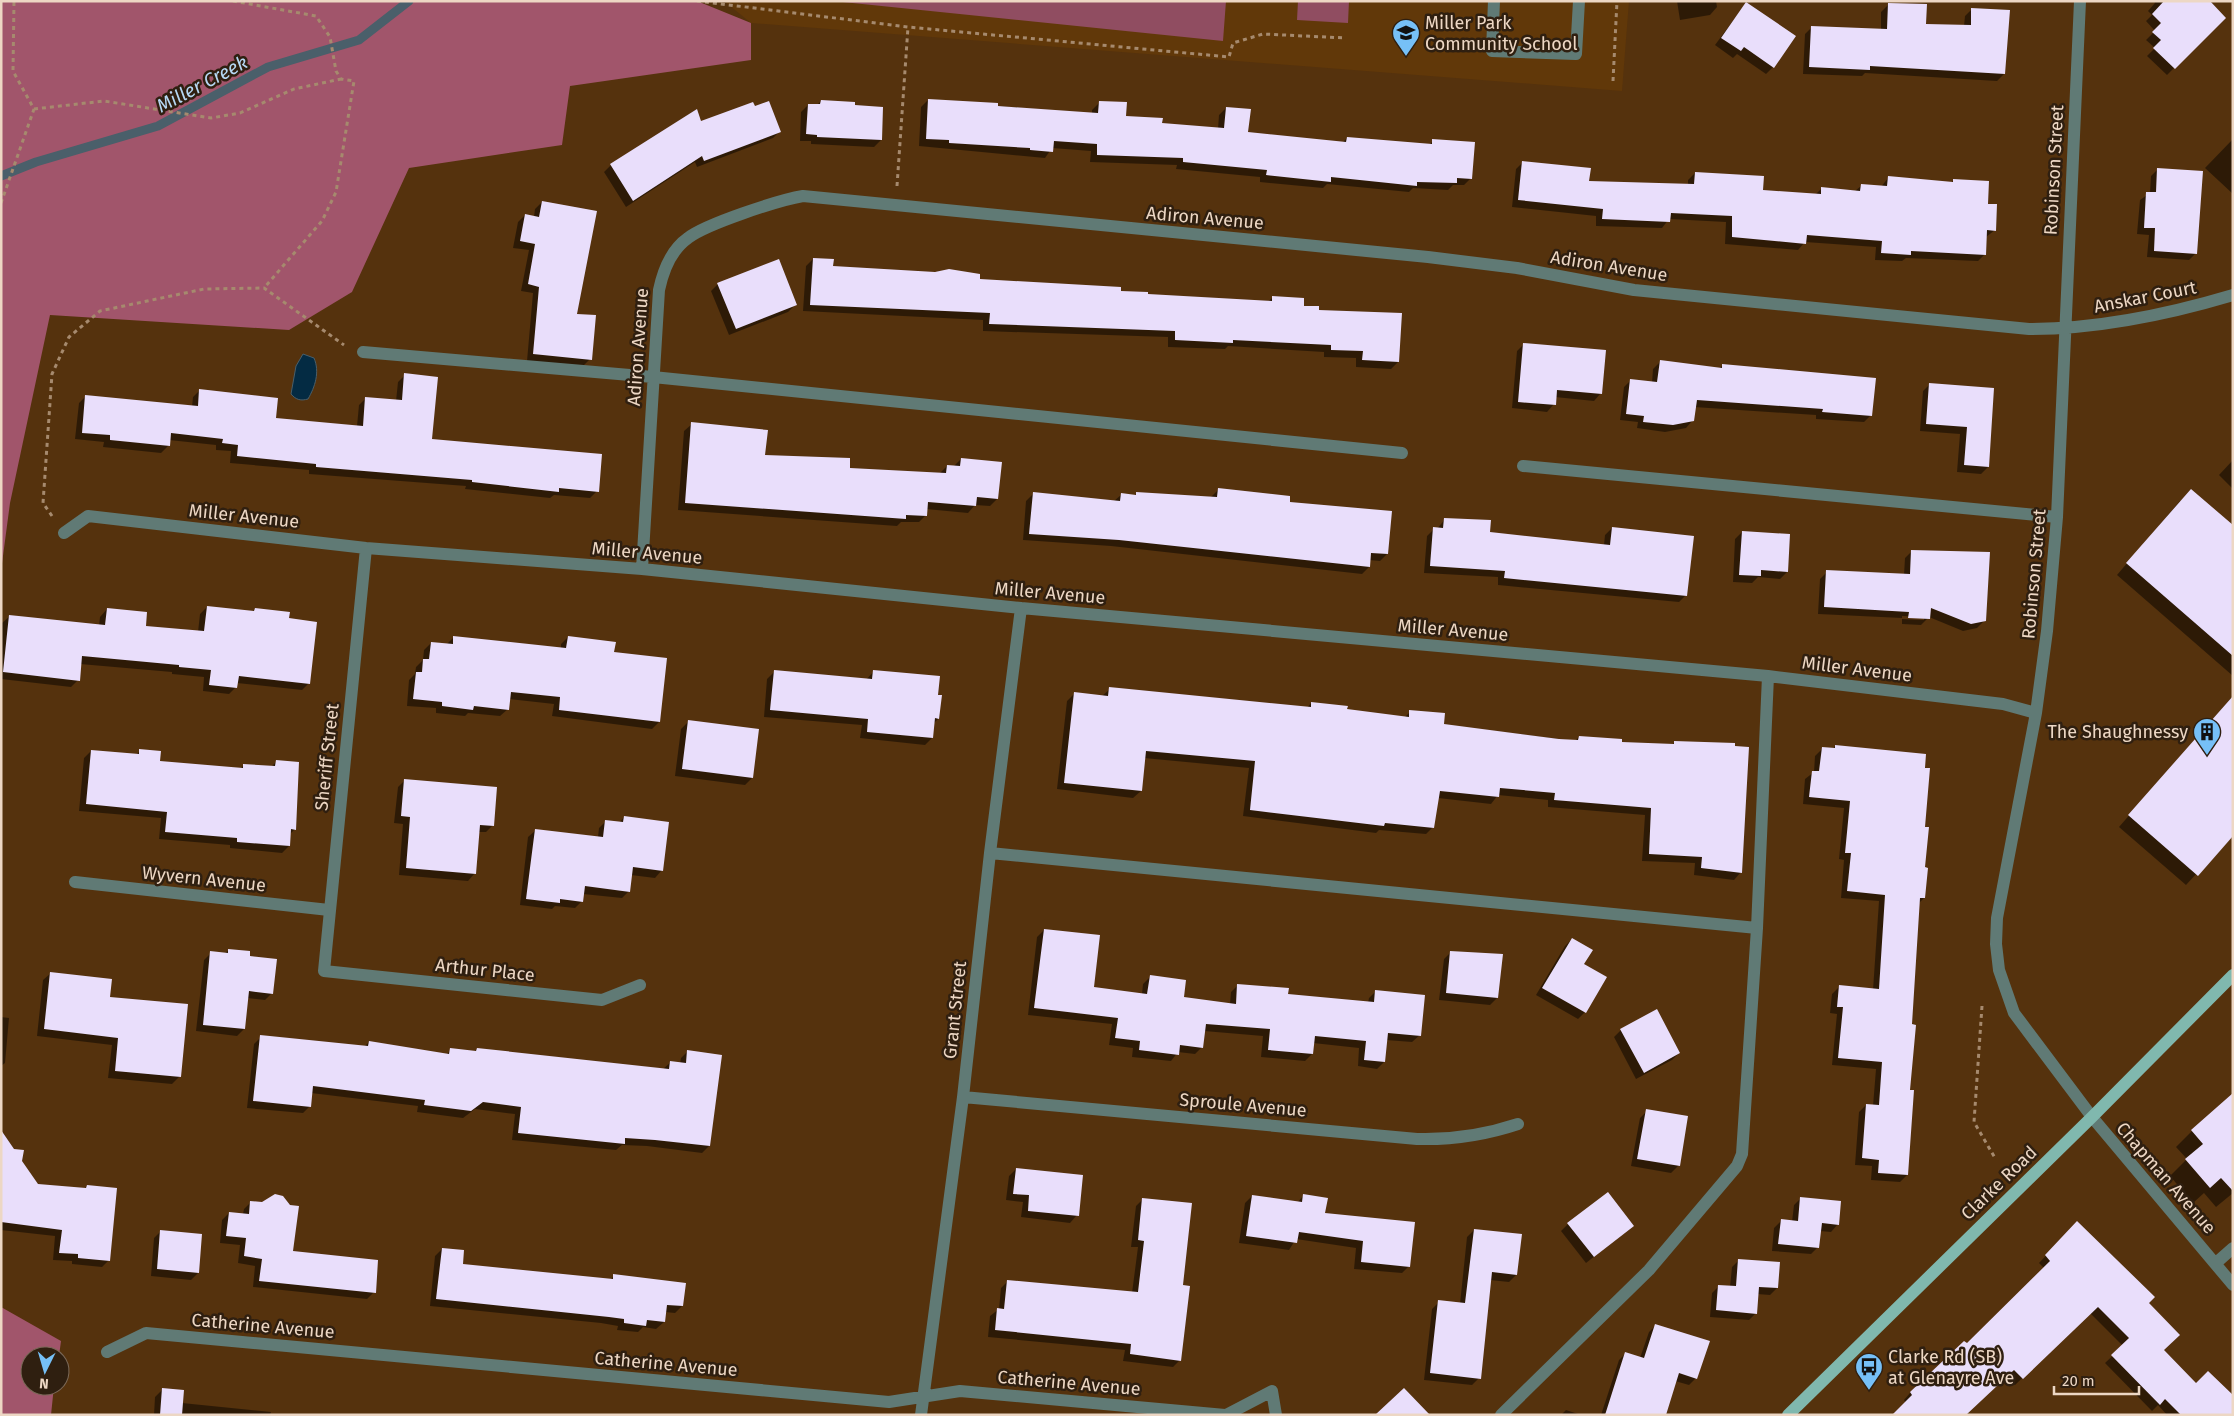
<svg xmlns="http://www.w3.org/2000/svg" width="2234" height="1416" font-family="'Fira Sans',sans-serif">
<rect width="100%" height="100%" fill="#55320d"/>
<path fill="#613809" d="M724,1H1629L1622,91L751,23Z"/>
<path fill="#904d61" d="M833,1H1226L1223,41Z
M1298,1H1349L1348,23L1297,20Z"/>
<path fill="#a1556b" d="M1,1H697L751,23V60L570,86L562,145L409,168L352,292L289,330L50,315L10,503L1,571Z
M1,1307L61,1341L59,1356H30V1386H54L51,1415H1Z"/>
<path fill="#042b43" stroke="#4a5f6a" d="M303,354L314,358C320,372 315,387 308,399C301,401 296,400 291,394L296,366Z"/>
<path fill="#0007" d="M1677,1H1716L1717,7L1710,15L1680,20Z
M2154,1H2208L2224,18L2167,75L2147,56L2155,48L2146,40L2155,31L2146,21L2152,15L2148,11L2155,3Z
M1746,3L1773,67L1766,74L1737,54L1733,58L1715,45Z
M1888,5L1925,25L1964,26L1965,16L1972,9L2004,74L1997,81L1865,73L1862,76L1803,74L1805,34L1812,27L1881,30V12Z
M928,100L1092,114V110L1099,103L1125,118L1161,124L1218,129L1219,115L1226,108L1247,133L1342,143L1347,138L1429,145L1433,141L1471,178L1464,185H1453L1448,190L1413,188L1409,192L1327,184L1323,188L1260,182V177L1176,169L1177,165L1090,162L1091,151L1052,148L1045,158L919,146L921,107Z
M821,101L854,107L881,140L874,147L811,144V141H800L801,112L808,105H817Z
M696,110L701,123L780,131L773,138L697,167L695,162L626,207L604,172L611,165Z
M2233,139V194L2205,168Z
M1523,162L1588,182L1688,185V180L1695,173L1762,191L1815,195L1822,188L1855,191L1861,186L1881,187L1888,178L1951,183L1954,180L1987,205L1995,230L1986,237L1985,254L1978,261L1906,258L1902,261L1875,260L1876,247L1805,242L1798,250L1725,244L1726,222L1669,219L1662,228L1596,226V216L1512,207L1516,169Z
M2158,169L2196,253L2189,260L2147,257L2149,235L2137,234L2140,200L2150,193L2151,176Z
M542,202L590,359L583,366L527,361L533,293L521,291L529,250L513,248L518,222L525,215L534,217L535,209Z
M813,259L832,267L1147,296L1268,302L1273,297L1317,311L1398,362L1391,369L1356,367V358L1324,357V352L1228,346L1225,349L1168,347V337L983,331V320L803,311L806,266Z
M718,284L795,305L788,312L729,335L711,291Z
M1524,344L1601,393L1594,401L1555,397L1554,404L1547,412L1512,408L1517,351Z
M1660,362L1719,369L1723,365L1871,415L1864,422L1816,419V415L1694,407L1693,420L1686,428L1665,432L1637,428L1638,422L1620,420L1624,387L1631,380L1652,383L1653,369Z
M405,375L431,440L597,491L590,498L554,495L550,498L465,489L466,486L309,474V470L230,463L231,451L216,450V445L169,440L168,446L161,453L103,447L104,442L75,439L79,403L86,396L192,407L193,397L200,390L275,419L357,426L359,405L366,398L396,401L398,382Z
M1930,384L1992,389L1988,467L1981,474L1957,472L1960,434L1920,431L1923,391Z
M692,424L764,456L848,470L940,473L947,466L953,467L961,459L997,499L990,506L975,505L968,513L926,509V515L919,522H901L897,526L678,510L684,431Z
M2233,460V489L2219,475Z
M1218,490L1288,503L1387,554L1380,561L1369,560V567L1362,574L1111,546L1023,540L1026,501L1033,494L1114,501L1121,495L1134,496L1137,493L1211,497Z
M2180,501L2233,527V676L2117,575Z
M1445,519L1489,533L1604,545L1605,535L1612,528L1686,595L1679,602L1498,585V577L1424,573L1427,536L1434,529H1437Z
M1742,532L1787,572L1780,579L1758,577L1752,583L1733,582L1735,539Z
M1912,551L1985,620L1977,628L1963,631L1929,617L1921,625L1902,624V619L1924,620V617L1902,616V618L1818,614L1820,579L1827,572L1904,575L1905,558Z
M207,607L252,612L255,609L288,620L309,683L302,690L237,683L236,687L229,694L203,691L204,677L172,674V672L80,664L78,680L71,687L1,679L2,623L10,616L99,626L100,617L107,609L145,627L198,632L200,614Z
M454,637L561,649V644L568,637L613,653L659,722L652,729L552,716L554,704L509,699L508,709L500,716L468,713L465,716L436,713V708L407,706L409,680L415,674L416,667L423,660L424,650L431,643L446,645Z
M874,671L936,696L938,719L934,723L932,738L925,745L860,738L862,725L764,717L767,679L774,672L866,680Z
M1110,689L1307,708L1311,703L1346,710L1404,718L1410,712L1443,725L1575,741L1579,737L1621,743L1672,745L1674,743L1741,872L1734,880L1694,875L1695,863L1642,861L1645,815L1548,807V800L1498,795L1491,804L1438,798L1433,827L1426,834L1379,830L1376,833L1243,816L1249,768L1144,758L1141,791L1133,798L1057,789L1067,701L1074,694L1102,696Z
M2233,696V834L2186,885L2119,827Z
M688,722L752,778L745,785L675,776L681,729Z
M1835,746L1924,828V898L1919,903L1911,1025L1907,1175L1900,1182L1871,1180L1872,1166L1855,1165L1859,1112L1866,1105L1873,1106L1876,1069L1832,1065L1837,1014L1830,1013L1832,994L1839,987L1873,990L1879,901L1841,898L1844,860L1839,859L1844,808L1803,804L1805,779L1814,772L1815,756L1822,749L1832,750Z
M91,751L136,755L140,751L159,762L240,769L244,765L271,767L276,762L295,829L290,834L289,846L282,853L230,848V845L159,839L161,818L79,811L84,758Z
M405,780L493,825L486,832H479L475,873L468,881L399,875L403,824L394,823L398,787Z
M624,817L662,870L655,878L631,875L629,891L622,898L583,894L582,901L575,908L555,906L552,909L520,905L528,837L536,830L598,837L599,828L606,821L619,823Z
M1044,930L1092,988L1142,994L1143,984L1150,977L1182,998L1230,1004L1231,992L1238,985L1287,995L1368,1003L1369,998L1376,991L1420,1035L1412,1042L1386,1040L1384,1062L1377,1069L1358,1066L1359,1048L1313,1043L1312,1054L1305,1061L1261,1057L1263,1036L1204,1031L1202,1047L1195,1054L1178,1052L1171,1061L1132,1057L1133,1048L1109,1045L1112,1024L1028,1015L1037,937Z
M1572,939L1583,965L1605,978L1585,1012L1578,1019L1536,995L1565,946Z
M229,950L249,957L272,993L265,1000L247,998L244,1029L237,1036L196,1031L204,960L211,953L224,954Z
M1451,952L1497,998L1490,1005L1439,1000L1444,959Z
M51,973L108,998L180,1076L172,1084L108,1078L112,1045L37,1036L43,980Z
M1,1017L9,1018L5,1063L1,1066Z
M1621,1030L1679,1053L1672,1060L1636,1079L1614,1037Z
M261,1037L364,1047L369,1042L446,1055L451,1050L474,1052L477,1049L663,1069L671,1062L680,1064L681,1058L688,1051L721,1056L709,1146L702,1153L647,1146L622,1145L616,1150L512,1140L515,1114L475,1109L463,1118L417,1112L418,1106L311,1093L310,1106L303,1113L247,1108L254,1044Z
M2233,1100V1193L2216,1207L2204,1193L2193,1203L2170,1176L2187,1159L2176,1147L2192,1131Z
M1647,1111L1678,1166L1671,1173L1631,1166L1640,1118Z
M1,1148L21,1161L38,1185L84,1189L87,1186L109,1260L102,1267L72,1264V1261L53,1260L55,1236L1,1230Z
M1016,1169L1077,1215L1070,1223L1021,1217L1023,1202L1006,1200L1009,1176Z
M1304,1195L1324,1215L1409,1266L1402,1273L1354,1269L1356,1248L1296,1239L1289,1250L1239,1243L1245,1203L1252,1196L1297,1203Z
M1801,1198L1838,1224L1831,1232L1820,1231L1818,1247L1811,1254L1772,1251L1774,1228L1781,1221L1792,1222L1794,1205Z
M1143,1199L1182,1286L1180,1360L1173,1367L1123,1361L1125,1350L988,1337L990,1316L999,1309L1001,1288L1008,1281L1132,1293L1138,1247H1131L1136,1206Z
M251,1202L292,1253L374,1292L367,1299L253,1287L255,1266L238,1263L240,1245L220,1243L222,1220L229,1213L243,1214L244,1209Z
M2077,1223L2148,1303L2163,1350L2196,1385L2233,1415H2167L2158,1405L2152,1411L2105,1363L2123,1346L2090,1313L2015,1385L2006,1376L1906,1403L1904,1400L1910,1393L1964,1342L1967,1345L2044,1268L2039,1263Z
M1568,1224L1633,1226L1586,1263L1561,1231Z
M1474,1230L1516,1275L1509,1282L1490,1280L1479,1378L1472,1385L1424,1380L1432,1309L1439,1302L1460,1304L1467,1237Z
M161,1231L198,1273L191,1280L151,1276L154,1238Z
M442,1249L461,1265L610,1280L614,1276L682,1306L675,1313L665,1312L664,1322L656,1329L643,1327L638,1332L617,1330L618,1326L601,1323L430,1306L435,1256Z
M1739,1260L1777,1288L1770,1295L1757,1294L1756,1313L1749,1320L1710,1317L1712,1293L1719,1286L1730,1287L1732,1267Z
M1656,1325L1696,1378L1689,1385L1675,1381L1626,1415H1601L1619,1360L1626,1353L1640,1358L1649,1332Z
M162,1390L182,1403L271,1412L270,1415H154L155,1397Z
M1566,1410L1581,1415H1561Z"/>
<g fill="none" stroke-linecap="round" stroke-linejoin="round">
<path stroke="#4a5f6a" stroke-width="9" d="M1,176L36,162L158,126L268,67L359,40L409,1"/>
</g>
<path fill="#e9defb" d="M2164,1H2210L2226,18L2175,69L2153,48L2161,40L2152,32L2161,23L2152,14Z
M1746,2L1796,36L1774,68L1744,47L1741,51L1721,38Z
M1888,3L1927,4L1926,24L1971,25V8L2010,10L2005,74L1870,66V70L1809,67L1811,26L1887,29Z
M928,99L998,103V106L1098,113L1099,101L1127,102L1126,116L1163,118L1162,123L1224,128L1226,107L1251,109L1248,132L1346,142L1347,137L1432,144V139L1475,142L1472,179L1457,178V183L1417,182V186L1331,177V182L1266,175L1267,170L1183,162V158L1097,155V144L1054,141L1053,152L1030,150V148L949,143V140L926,139Z
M821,100L855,102V105L883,107L882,140L817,137V135L806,134L808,104H820Z
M769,101L781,132L704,161L702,156L633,201L610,164L697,109L701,121L753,102L755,106Z
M1522,161L1591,168L1589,181L1694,184L1695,172L1764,176L1763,190L1821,194V187L1860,191L1861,184L1887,186L1888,176L1953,182V179L1989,181L1988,204H1997L1996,231L1987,230L1986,255L1911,251V255L1881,253L1882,241L1807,235L1806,244L1732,237V216L1671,213L1670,222L1602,219L1603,209L1518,200Z
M2157,168L2203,171L2197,254L2154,251L2155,228H2144L2146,192H2156Z
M542,201L597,211L577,314L596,315L592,360L533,354L539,287L528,284L535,244L520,241L525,214L539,217Z
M813,258L834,259L833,266L935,272L949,269L980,274V279L1121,287V291L1148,292V294L1272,301V296L1304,298V306H1319V310L1402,313L1399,362L1362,360L1363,351L1331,350V345L1233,340V343L1175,340V331L989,324L990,313L810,305Z
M779,259L797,305L736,329L717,283Z
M1523,343L1606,350L1602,394L1557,390L1556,405L1518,402Z
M1660,360L1722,368V364L1876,378L1872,416L1822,412L1823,409L1697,400L1694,421L1673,425L1643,422L1644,416L1626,414L1630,379L1657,382Z
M404,373L438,377L432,439L602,454L599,492L559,488V492L472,482V480L316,467V464L237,456L238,445L222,443L223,439L171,433L170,446L110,440V435L82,433L85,395L198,406L199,389L278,398L276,418L363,426L365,397L402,400Z
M1929,383L1994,388L1989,467L1964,465L1967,427L1926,424Z
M691,422L768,430L765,455L850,458V468L946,473L947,465L960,466L961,458L1002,462L998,499L977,497L976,506L928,502L927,516L906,515V519L685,503Z
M1218,488L1290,496V502L1392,511L1388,554L1371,553L1370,567L1119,540L1029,534L1033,492L1120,501L1121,493L1136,495V492L1217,497Z
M2191,489L2233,525V656L2126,563Z
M1444,518L1491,520L1490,532L1610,545L1612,527L1694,536L1687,596L1504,578L1505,571L1430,566L1433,527L1443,528Z
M1742,531L1790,534L1788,572L1761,570V576L1739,575Z
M1911,550L1990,552L1986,621L1971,624L1931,608L1930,619L1908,618L1909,612L1824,607L1826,570L1910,574Z
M207,606L254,611L255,608L290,612L289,618L317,622L310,684L239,676L237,688L209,685L211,670L179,667V665L82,656L80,681L3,672L9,615L105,625L107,608L147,612L146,626L204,631Z
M453,636L566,648L568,636L616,642L614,652L667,658L660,722L559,710L560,697L511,692L509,710L474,706L473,710L442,706V702L413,699L416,672H422L423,659H429L431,642L453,644Z
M774,670L872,679L873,670L940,676L938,695H942L939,719L935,718L933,738L867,732L868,719L770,710Z
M1109,687L1311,707V702L1348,706L1347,709L1409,717V710L1445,713L1444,724L1559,739L1578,740L1579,736L1622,739V742L1674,744V741L1735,743V746L1749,747L1742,873L1701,868L1702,857L1649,854L1651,808L1554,800L1555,793L1500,788L1499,797L1440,791L1434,828L1385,823L1384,826L1250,810L1255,761L1146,751L1142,791L1064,783L1074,692L1108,696Z
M2233,696V836L2198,876L2128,815Z
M688,720L759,729L753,778L682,769Z
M1835,745L1926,754L1925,768H1930L1925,827H1929L1925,867L1928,868L1925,898H1920L1912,1024L1916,1025L1910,1090H1914L1908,1175L1878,1173L1879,1160L1862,1158L1866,1104L1879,1105L1882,1062L1838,1058L1843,1007H1837L1839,985L1879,989L1885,895L1847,891L1851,853H1845L1850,801L1809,797L1812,771H1819L1822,747L1835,748Z
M139,749L161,751L160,761L243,768V764L275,766L276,760L299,762L296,830L291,829L290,846L237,842V838L165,832L167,812L86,804L91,750L139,754Z
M404,779L497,787L494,826L480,825L476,874L406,868L410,817L401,816Z
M624,816L669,822L663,871L633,867L630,892L585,886L583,902L560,899V903L526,899L535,829L603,837L605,820L623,822Z
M1044,929L1100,935L1094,987L1147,994L1150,975L1186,980L1184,997L1236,1004L1237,984L1289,988L1288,994L1374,1002L1375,990L1425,995L1421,1036L1388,1033L1385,1062L1364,1060L1366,1041L1315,1036L1313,1054L1268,1050L1270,1029L1206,1024L1203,1048L1180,1045L1179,1055L1139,1050L1140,1041L1115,1038L1118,1018L1034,1008Z
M1572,938L1593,950L1584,964L1607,977L1586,1013L1542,988Z
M228,949L250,951V956L277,959L273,994L249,991L245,1029L203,1025L210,951L228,953Z
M1450,951L1503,954L1498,998L1446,993Z
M50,972L112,979L110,997L188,1004L181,1077L115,1071L118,1038L44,1029Z
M1657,1009L1680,1053L1644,1073L1620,1029Z
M260,1035L368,1046L369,1041L449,1054L450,1048L476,1051L477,1048L669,1069L670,1061L686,1063L687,1050L722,1055L710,1146L655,1140L625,1138V1144L518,1133L521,1107L483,1102L471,1111L424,1105L425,1100L313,1086L311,1107L253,1101Z
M2233,1093V1191L2221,1178L2210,1188L2185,1159L2203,1144L2191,1130Z
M1646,1109L1688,1116L1680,1166L1637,1159Z
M1,1130L14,1149L24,1150L22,1161L38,1184L86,1188L87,1185L117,1188L110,1261L78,1258V1254L59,1253L62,1230L1,1222Z
M1016,1168L1083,1175L1079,1216L1028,1211L1029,1195L1013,1194Z
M1608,1192L1634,1226L1594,1257L1567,1223Z
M275,1194L283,1196L290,1205L299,1206L293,1251L378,1260L376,1293L259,1281L262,1259L244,1256L246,1238L226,1236L229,1212L249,1214L250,1201L262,1202Z
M1303,1194L1328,1198L1325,1213L1415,1222L1410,1267L1361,1262L1363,1241L1299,1232L1297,1243L1246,1236L1252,1195L1302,1202Z
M1800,1197L1841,1201L1839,1225L1822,1223L1819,1248L1778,1244L1781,1219L1798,1221Z
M1142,1198L1192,1203L1183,1285L1190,1286L1181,1361L1130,1354L1131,1344L995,1330L997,1308L1004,1309L1007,1280L1138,1292L1144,1241L1138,1240Z
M2077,1221L2155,1297L2149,1303L2180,1335L2164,1350L2196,1383L2208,1371L2233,1395V1415H2181L2165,1399L2160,1405L2111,1355L2129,1338L2098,1307L2023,1379L2014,1370L1966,1415H1892L1912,1395L1910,1392L1964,1341L1967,1343L2050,1261L2045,1255Z
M1474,1229L1522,1234L1517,1275L1492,1272L1481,1379L1430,1373L1438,1300L1465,1303Z
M160,1230L202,1234L199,1273L157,1269Z
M442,1248L464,1250L463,1264L613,1279V1274L686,1283L683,1306L667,1305L665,1322L647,1320L646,1326L624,1323V1319L609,1317L436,1299Z
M1738,1259L1780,1262L1778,1288L1759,1287L1757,1314L1716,1310L1718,1285L1736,1286Z
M1655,1324L1710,1341L1697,1379L1679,1373L1666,1415H1605L1625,1352L1644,1358Z
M162,1388L184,1390L182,1415H160Z
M1404,1388L1430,1415H1375Z"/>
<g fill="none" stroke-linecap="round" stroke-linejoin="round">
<path stroke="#a68a6e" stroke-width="3" stroke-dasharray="4 4" stroke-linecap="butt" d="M233,1L316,16L330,37L336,71L341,79L354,81L336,192L322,221L264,288
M697,1L908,27L1229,57L1233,43L1263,34L1346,38
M1613,81L1617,1
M34,109L104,101L211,118L240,113L294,89L341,79
M897,186L908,27
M1,203L34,109L13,71L14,1
M52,516L43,503L52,374L69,337L100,311L204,289L264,288L344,345
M1982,1006L1974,1122L1995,1158"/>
<path stroke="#607a75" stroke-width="12" d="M1494,1L1492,51L1576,54L1579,1
M2080,1L2057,517L2047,631L2036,713L1997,918L1996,944L1999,970L2014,1013L2092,1117L2233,1285
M363,352L653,377L1402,453
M1523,466L2057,517
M64,533L88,516L366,548L642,569L1021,608L1768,676L2003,704L2036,713
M366,548L324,971L602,1000L640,985
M642,569L659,290C663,271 671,250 688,238C706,224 779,200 803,196L1428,257L1517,268L1634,290L2029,329C2099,329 2166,315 2233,295
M990,853L1757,928
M75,882L329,910
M963,1097L1417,1139C1452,1140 1485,1135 1518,1124
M2216,1263L2233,1248
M107,1352L146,1333L889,1402L960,1391L1225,1415
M921,1415L963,1097L990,853L1021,608
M1226,1415L1272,1391L1276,1415
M1501,1415L1649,1270L1737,1166L1742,1154L1757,928L1768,676"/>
<path stroke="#80b8ae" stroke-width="12" d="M1788,1415L2092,1117L2233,975"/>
</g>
<defs>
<symbol id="school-pin" viewBox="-11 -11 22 30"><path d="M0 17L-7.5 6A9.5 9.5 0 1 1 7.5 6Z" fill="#76c0f7" stroke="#2f1f10"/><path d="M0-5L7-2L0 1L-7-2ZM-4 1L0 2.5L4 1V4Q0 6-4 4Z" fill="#111"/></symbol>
<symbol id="building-pin" viewBox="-11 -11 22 30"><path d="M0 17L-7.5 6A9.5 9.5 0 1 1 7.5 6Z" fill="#76c0f7" stroke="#2f1f10"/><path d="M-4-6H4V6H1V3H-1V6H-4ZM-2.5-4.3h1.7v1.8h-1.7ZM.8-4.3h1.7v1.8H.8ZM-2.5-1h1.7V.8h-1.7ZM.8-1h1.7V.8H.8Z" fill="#111"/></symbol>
<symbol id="bus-pin" viewBox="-11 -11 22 30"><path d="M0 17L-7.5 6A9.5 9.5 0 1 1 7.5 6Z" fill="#76c0f7" stroke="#2f1f10"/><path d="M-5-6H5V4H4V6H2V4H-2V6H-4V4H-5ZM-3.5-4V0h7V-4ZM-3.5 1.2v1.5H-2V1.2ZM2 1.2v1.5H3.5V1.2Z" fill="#111"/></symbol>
</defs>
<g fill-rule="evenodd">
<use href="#school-pin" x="1390" y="17" width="32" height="43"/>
<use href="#building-pin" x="2191" y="716" width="32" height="43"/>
<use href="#bus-pin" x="1853" y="1351" width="32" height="43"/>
</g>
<g text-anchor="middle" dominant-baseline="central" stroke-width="5" stroke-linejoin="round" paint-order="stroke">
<g font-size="18" fill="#edd7c4" stroke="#2f1f10" text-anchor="start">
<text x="1425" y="23">Miller Park<tspan x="1425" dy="21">Community School</tspan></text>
<text x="2188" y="732" text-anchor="end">The Shaughnessy</text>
<text x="1888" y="1357">Clarke Rd (SB)<tspan x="1888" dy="21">at Glenayre Ave</tspan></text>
</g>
<g font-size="18" fill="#edd7c4" stroke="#2f1f10">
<text transform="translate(2054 170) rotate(-87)">Robinson Street</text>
<text transform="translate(1205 218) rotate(5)">Adiron Avenue</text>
<text transform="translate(1609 266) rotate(9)">Adiron Avenue</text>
<text transform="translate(2145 297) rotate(-11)">Anskar Court</text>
<text transform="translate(638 347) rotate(-86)">Adiron Avenue</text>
<text transform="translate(244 516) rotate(6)">Miller Avenue</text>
<text transform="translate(647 553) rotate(5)">Miller Avenue</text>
<text transform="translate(2034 574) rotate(-85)">Robinson Street</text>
<text transform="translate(1050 593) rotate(5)">Miller Avenue</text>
<text transform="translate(1453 630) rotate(5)">Miller Avenue</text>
<text transform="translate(1857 669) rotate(7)">Miller Avenue</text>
<text transform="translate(327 757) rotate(-84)">Sheriff Street</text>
<text transform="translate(204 879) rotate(6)">Wyvern Avenue</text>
<text transform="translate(485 970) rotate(6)">Arthur Place</text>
<text transform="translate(955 1010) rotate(-84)">Grant Street</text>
<text transform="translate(1243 1105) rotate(5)">Sproule Avenue</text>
<text transform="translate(2166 1178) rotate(49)">Chapman Avenue</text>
<text transform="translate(1999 1183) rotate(-44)">Clarke Road</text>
<text transform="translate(263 1326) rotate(5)">Catherine Avenue</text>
<text transform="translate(666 1364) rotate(5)">Catherine Avenue</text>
<text transform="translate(1069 1383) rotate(5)">Catherine Avenue</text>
</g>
<g font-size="19" font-style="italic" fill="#b6d8f4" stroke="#2f1f10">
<text transform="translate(202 84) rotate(-28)">Miller Creek</text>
</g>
</g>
<rect width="2234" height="1416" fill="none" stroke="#edd7c4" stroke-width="5"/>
<g transform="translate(45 1371) rotate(185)"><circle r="24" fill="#2f1f10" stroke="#7b6958"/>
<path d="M0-4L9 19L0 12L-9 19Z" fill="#76c0f7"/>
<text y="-8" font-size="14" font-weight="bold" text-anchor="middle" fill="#edd7c4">N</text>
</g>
<path d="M2054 1386v8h85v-8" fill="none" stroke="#edd7c4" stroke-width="2.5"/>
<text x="2062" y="1386" font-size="15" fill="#edd7c4" stroke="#2f1f10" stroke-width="4" paint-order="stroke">20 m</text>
</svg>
